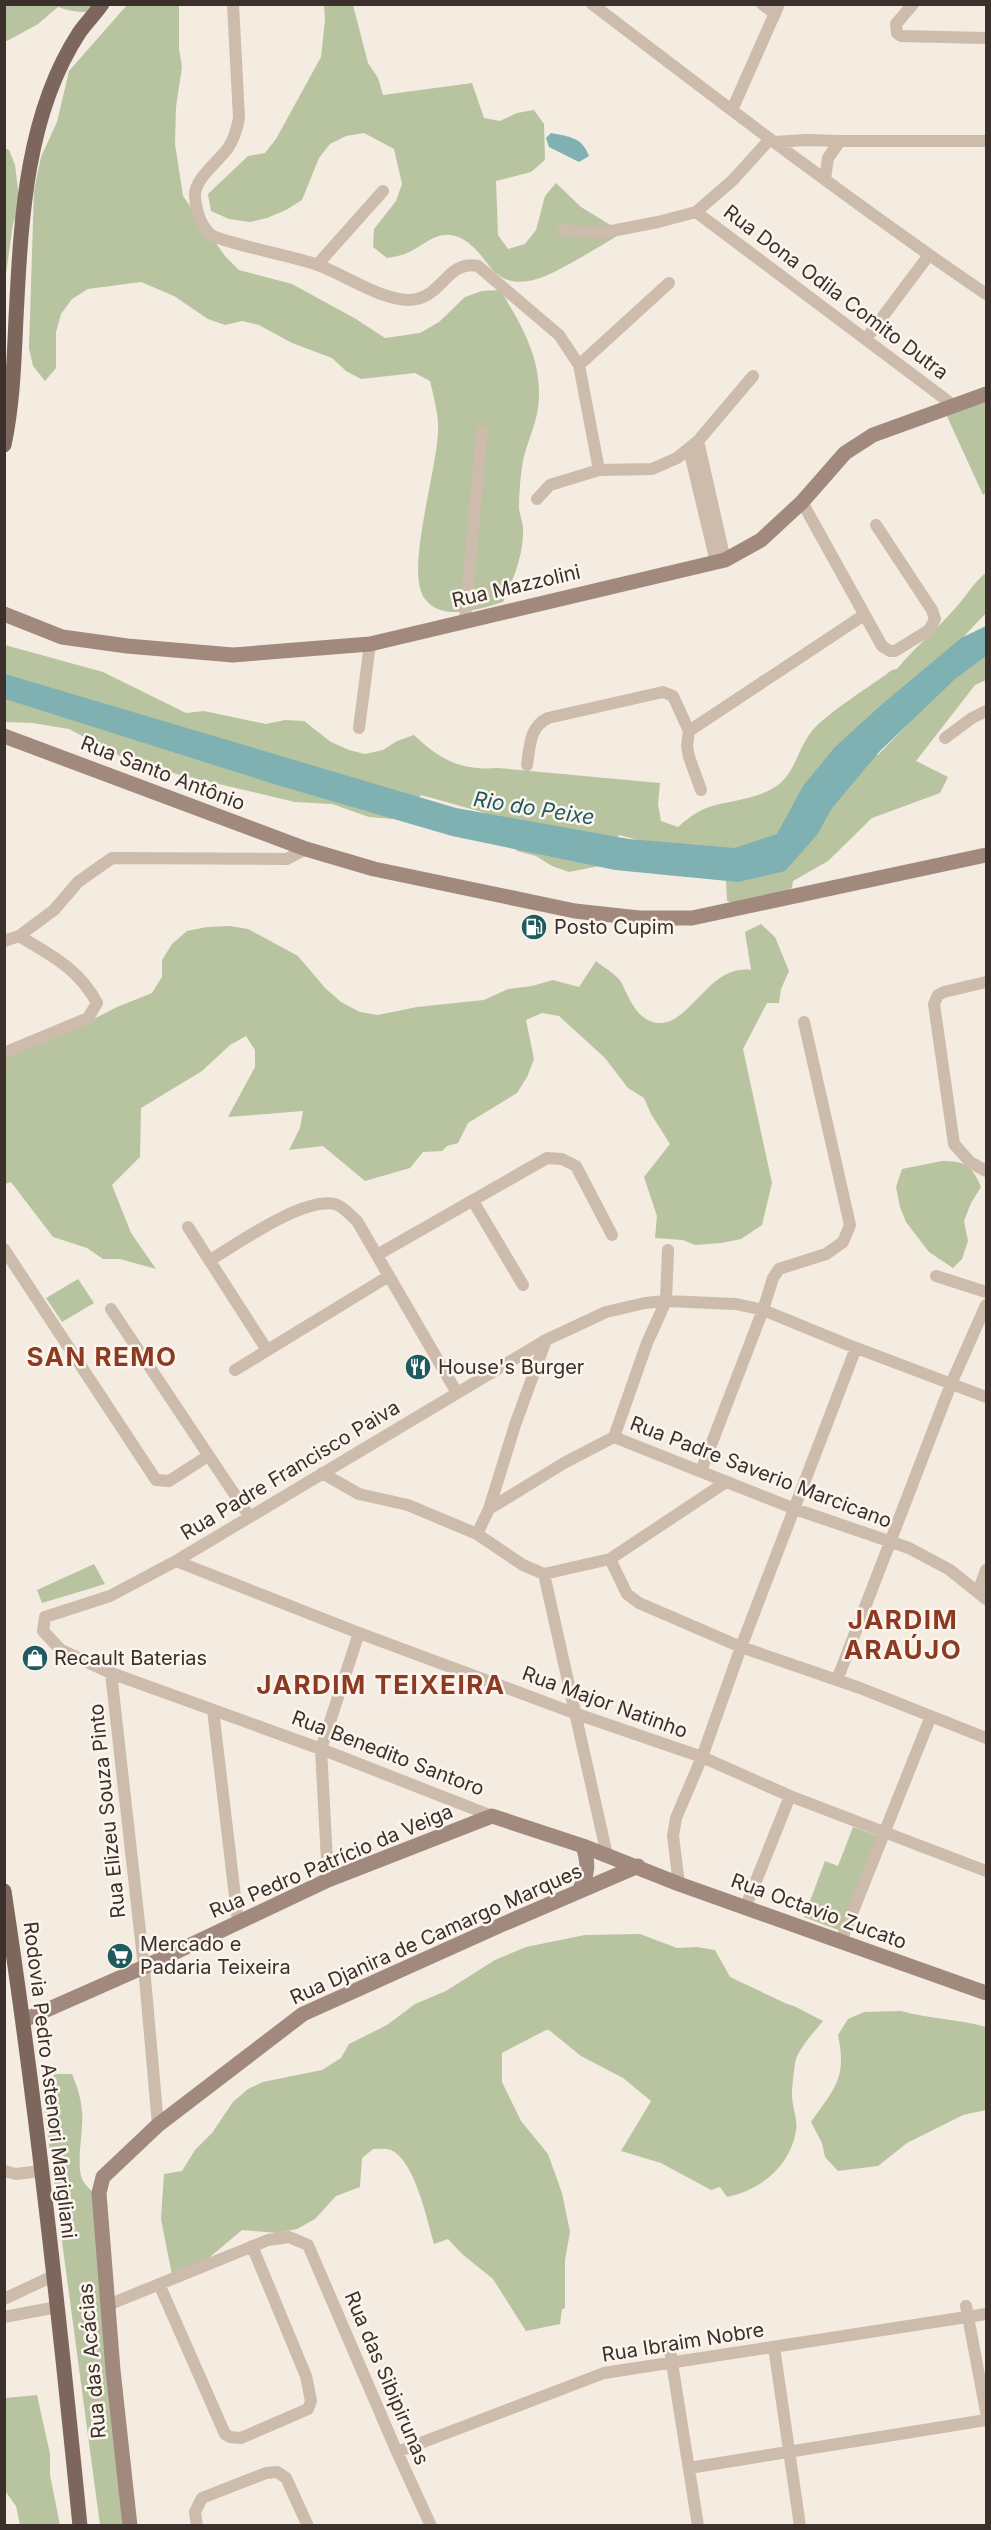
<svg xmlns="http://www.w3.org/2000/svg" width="991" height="2530" font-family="Inter,sans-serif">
<rect width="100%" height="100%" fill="#f4ebe1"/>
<path fill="#b8c4a0" d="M5,5H102C89,16 73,12 58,7L38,24L7,41L5,40Z
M127,5H179V49L182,67L176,107L175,144L183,196L225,256L239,270L292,284L356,319L385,338L420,333L439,322L465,297L482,291L500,290C524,328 546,367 537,414C533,432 524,450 522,467C520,480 519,496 519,509C520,515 522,521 523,527C524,554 514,578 503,602C480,609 442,622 425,599C403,571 441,462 438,422C437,409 433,394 430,381L415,373L361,379L346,371L332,358L292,343L259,325L242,321L225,325L208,319L174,296L141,282L88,289L72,299L61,314L56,332V368L45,381L33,366L29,348L34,190L41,157L57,122L69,71Z
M324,5H353L368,63L378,78L383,95L472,83L484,118L500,121L517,113L534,110L544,124L545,160L531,172L496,181L498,235L508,249L525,244L536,230L545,196L556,183L581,207L612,226L617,236C603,245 588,253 573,262C547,276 514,296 490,267C481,255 468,237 451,235C433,233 421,248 405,254C399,256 393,257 387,258L373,247L374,229L396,201L402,184L394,149L364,133L346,136L330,144L319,158L302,200L286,210L267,218L250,222L229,219L211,211L208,194L248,156L265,153L276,139L321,57L325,20Z
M5,148L9,150L15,165L20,205L13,224L5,281Z
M986,398V493L983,495L946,414Z
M984,574L986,575V613L851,756L878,755L968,662L986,653V680L975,685L916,761L948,777L940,793L872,818L828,861L793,881L792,888C773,897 747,908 727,901L726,880L707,858L619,835L604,865L569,872L552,866L536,856L517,851L505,837L499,820L482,812L421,795L409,811L392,819L369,817L332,804L295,802L176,774L141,760L120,756L69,729L33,723L5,722V645L103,672L186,713L204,711L266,724L285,720L304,721L331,742L349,750L365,754L383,750L397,741L414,735C440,760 461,771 498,768L660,783L658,804L661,821L678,827C687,819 697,811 709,807C732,800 757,800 778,785C796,771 798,748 812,731C828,712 871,686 892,670L897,669C913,649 933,633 950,614C963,601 971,586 984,574Z
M761,924L775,937L789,971L781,989L779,1003H767L743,1049L772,1183L762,1225L741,1239L721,1243L695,1245L683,1240L655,1238L657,1216L644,1177L670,1144L651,1114L644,1098L628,1088L605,1058L559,1016L542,1013L526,1020L534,1059L527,1077L517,1093L468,1123L458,1143L447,1146L442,1151L423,1152L410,1168L365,1181L323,1146L289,1150L300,1128L303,1111L228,1117L255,1067V1050L246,1036L230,1045L202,1071L141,1108L140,1157L112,1185L131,1233L156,1269L120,1259H103L87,1248L53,1237L11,1182L5,1184V1054L86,1023L117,1007L152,993L162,977V960L172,944L187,931L207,927L230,926L248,929L298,956L325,988L341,1002L360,1012L378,1015L417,1007L484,1000L508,989L532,986L553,980L579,987L596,961C603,967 616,974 621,982C629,997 636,1020 657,1023C691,1026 708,964 751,970L745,932Z
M942,1161C965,1161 972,1165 981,1187L971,1203L964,1221L968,1241L962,1259L953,1268L929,1252L906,1222L900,1207L896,1187L902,1169Z
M78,1279L94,1303L62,1322L46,1298Z
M94,1564L105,1584L42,1603L37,1590Z
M853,1827L878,1836L841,1931L804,1917L825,1861L838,1866Z
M640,1934L677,1948L697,1947L715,1950L730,1977L787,2004L794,2006L823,2021C815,2031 797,2050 795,2063C794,2071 792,2086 792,2095C792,2107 798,2119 796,2131C790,2167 760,2190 727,2197L720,2187L711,2190L661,2163L621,2151L651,2101L623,2078L581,2056L549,2030H546L502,2053V2082L521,2121L548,2154L562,2193L570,2232L565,2260V2308L562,2309L560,2324L526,2331L493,2279L462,2254L448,2239L434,2244C427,2220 415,2161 391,2150C386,2148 378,2149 373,2149L362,2158L360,2187L336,2196L315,2219L297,2229L277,2233L242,2230L210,2257L172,2275L161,2219L164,2174L182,2171L195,2150L212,2133L233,2102L248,2089L263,2082L322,2070L341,2058L349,2044L387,2025L415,2004L446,1991L495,1960L526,1947L585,1935Z
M901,2011C930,2019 958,2019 986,2027V2110L963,2115L907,2143L878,2166L838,2171L825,2157L822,2143L811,2122C835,2088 847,2078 838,2035L848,2019L864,2012Z
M55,2074H72C77,2086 81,2098 82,2111C84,2130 75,2166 83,2181C86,2186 92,2191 96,2196L127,2525H100L44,2107V2090Z
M37,2395L50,2454V2475L60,2525H20L16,2506L5,2491V2398Z"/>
<path fill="#7fb0b2" d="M551,133C570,137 582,137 589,156L579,162L549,147L546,138Z
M986,626V656L955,679L880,751L832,808L817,835L785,871L738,882L615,870L452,836L277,785L5,699V674L456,808L629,839L735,848L777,834L803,786L835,747L880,706L961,638Z"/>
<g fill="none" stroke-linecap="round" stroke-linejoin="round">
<path stroke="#cdbbac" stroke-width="12" d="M233,4L239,118C237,129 234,139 228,148C219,161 194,179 195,196C196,210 200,224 210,234C217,241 298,258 315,264C343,273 389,306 417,299C443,293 449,260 478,266L559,335L579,365L599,470
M592,4C722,103 852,203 986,294
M762,4L775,14
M913,4L896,24L897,33L901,36L986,38
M732,110L779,4
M775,142L806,140L840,141
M825,179L828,158L840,141H986
M696,212L953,405
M563,230L601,233L658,222L696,212L733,180L770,139
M317,265L383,191
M866,339L929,255
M579,365L669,283
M698,441L725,560
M689,449L716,562
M537,499L550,485L599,470L652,469L677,458L698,441L753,376
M802,502L882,646L890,651H895L929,630L935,619L932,610L876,525
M465,619L482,431
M359,728L370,644
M689,731L864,615
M945,738L972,718L986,711
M527,765C530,747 529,727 548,718L663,692L673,696L689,731L687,746L689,757L701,790
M4,941L19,936L54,910L78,882L112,858L287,859L306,849
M986,982L944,992L938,995L934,1004L954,1144L970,1162L986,1171
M4,1053L88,1018L97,1003C79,969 51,955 19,936
M473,1201L523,1285
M188,1227L267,1350
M4,1249L156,1480L169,1481L208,1456
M377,1255L547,1158L562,1159L576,1166L612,1235
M210,1260C239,1243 303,1197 335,1204C343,1206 351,1216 357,1221L457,1393
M936,1276L986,1292
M111,1309L249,1516
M235,1370L389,1276
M614,1437L647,1343L666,1301L668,1250
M701,1471L763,1310L773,1278L779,1269L826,1254L843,1242L850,1225L804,1022
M322,1473L359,1494L408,1505L477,1534L523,1565L544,1574L610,1559L726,1482
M489,1509L564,1463L614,1437L795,1509L909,1548L950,1570L986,1599
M477,1534L489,1509L515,1425L546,1340
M610,1559L627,1594L639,1603L741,1647L860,1688L986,1738
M176,1561L359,1633L574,1713L702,1757L790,1796L986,1871
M544,1574L607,1855
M978,1592L986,1570
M111,1673L144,1967L158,2125
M837,1680L951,1384L986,1305
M213,1710L238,1922
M492,1816L321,1749L111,1673L61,1650L43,1631L45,1617L110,1596L176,1561L546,1340L606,1312L645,1303L666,1301L736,1304L763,1310L846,1344L986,1397
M328,1880L321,1749L359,1633
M679,1884L673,1836L676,1818L702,1757L741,1647L856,1348
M746,1906L790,1796
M841,1941L931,1716
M4,2171L16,2174L41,2171
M159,2284L225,2434L230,2437L241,2438L308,2409L311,2401L306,2376L252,2246
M4,2299L53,2276
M108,2305L268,2240L289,2237L308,2245L397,2452L431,2526
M966,2306L986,2412
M4,2317L57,2307
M774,2347L800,2526
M670,2350L698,2526
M397,2452L604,2373L986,2314
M689,2468L986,2420
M197,2526L195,2512L202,2498L266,2473L277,2472L286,2478L308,2526"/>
<path stroke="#a18a7d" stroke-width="15" d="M4,614L62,637L127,646L233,655L370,644L725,560L761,540L802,502L845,453L873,435L986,394
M4,736L306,849L374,869L575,911L639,918H692L986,855
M579,1891C588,1874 589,1864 583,1846
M24,2020L144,1967L328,1880L492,1816L583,1846L679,1884L986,1993
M130,2526L113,2370L99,2193L103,2177L158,2125L303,2014L501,1925L638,1866"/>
<path stroke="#7d675c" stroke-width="15" d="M4,445C13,403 14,360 16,318C21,222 25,116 79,33C86,23 95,14 102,4
M4,1891C36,2102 59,2314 80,2526"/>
</g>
<defs>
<symbol id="fuel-disc" viewBox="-11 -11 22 22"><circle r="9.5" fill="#1f5a5e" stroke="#fbf5ee"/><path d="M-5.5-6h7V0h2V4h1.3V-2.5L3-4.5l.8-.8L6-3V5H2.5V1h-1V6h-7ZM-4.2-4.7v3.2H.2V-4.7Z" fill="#fff"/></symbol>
<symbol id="restaurant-disc" viewBox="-11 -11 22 22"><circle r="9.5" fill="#1f5a5e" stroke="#fbf5ee"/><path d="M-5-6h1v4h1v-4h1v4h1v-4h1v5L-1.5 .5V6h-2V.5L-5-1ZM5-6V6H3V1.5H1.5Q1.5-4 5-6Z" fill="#fff"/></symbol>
<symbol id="shop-disc" viewBox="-11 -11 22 22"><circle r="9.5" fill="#1f5a5e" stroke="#fbf5ee"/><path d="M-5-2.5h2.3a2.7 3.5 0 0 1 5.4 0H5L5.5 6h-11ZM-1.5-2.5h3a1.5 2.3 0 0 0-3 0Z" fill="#fff"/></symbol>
<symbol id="supermarket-disc" viewBox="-11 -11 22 22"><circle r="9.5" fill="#1f5a5e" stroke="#fbf5ee"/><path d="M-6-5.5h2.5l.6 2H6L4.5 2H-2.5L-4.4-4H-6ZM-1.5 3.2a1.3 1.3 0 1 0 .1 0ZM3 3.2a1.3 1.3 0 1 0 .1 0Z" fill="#fff"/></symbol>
</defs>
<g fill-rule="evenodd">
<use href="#fuel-disc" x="519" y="912" width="30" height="30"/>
<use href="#restaurant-disc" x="403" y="1352" width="30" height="30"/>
<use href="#shop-disc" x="20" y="1643" width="30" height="30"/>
<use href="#supermarket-disc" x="105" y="1941" width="30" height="30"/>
</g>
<g text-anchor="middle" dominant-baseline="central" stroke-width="5" stroke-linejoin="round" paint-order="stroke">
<g font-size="20" fill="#3b302b" stroke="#fbf5ee">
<text transform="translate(836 292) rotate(37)">Rua Dona Odila Comito Dutra</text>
<text transform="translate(516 586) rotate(-13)">Rua Mazzolini</text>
<text transform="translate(163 773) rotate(21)">Rua Santo Antônio</text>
<text transform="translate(290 1470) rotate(-31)">Rua Padre Francisco Paiva</text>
<text transform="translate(761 1472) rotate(21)">Rua Padre Saverio Marcicano</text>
<text transform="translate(605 1702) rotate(20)">Rua Major Natinho</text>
<text transform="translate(388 1753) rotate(21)">Rua Benedito Santoro</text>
<text transform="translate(107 1811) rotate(-96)">Rua Elizeu Souza Pinto</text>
<text transform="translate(331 1861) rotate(-23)">Rua Pedro Patrício da Veiga</text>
<text transform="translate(819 1911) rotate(20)">Rua Octavio Zucato</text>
<text transform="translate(436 1934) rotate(-24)">Rua Djanira de Camargo Marques</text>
<text transform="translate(50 2080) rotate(83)">Rodovia Pedro Astenori Marigliani</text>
<text transform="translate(683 2342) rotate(-9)">Rua Ibraim Nobre</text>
<text transform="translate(92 2361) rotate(-95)">Rua das Acácias</text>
<text transform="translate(387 2378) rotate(67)">Rua das Sibipirunas</text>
</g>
<g font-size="20" fill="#3b302b" stroke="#fbf5ee" text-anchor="start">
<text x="554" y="927">Posto Cupim</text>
<text x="438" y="1367">House's Burger</text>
<text x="54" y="1658">Recault Baterias</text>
<text x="140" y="1944">Mercado e<tspan x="140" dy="23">Padaria Teixeira</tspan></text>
</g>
<g font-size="21" font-style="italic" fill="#1f5a5e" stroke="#fbf5ee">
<text transform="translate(534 808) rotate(9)">Rio do Peixe</text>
</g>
<g font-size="26" font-weight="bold" letter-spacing="1.5" fill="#8c3b22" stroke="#fbf5ee">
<text x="102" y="1356">SAN REMO</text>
<text x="903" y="1619">JARDIM<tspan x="903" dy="30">ARAÚJO</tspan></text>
<text x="381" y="1684">JARDIM TEIXEIRA</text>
</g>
</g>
<rect width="991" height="2530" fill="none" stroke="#3b302b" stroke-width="12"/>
</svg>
